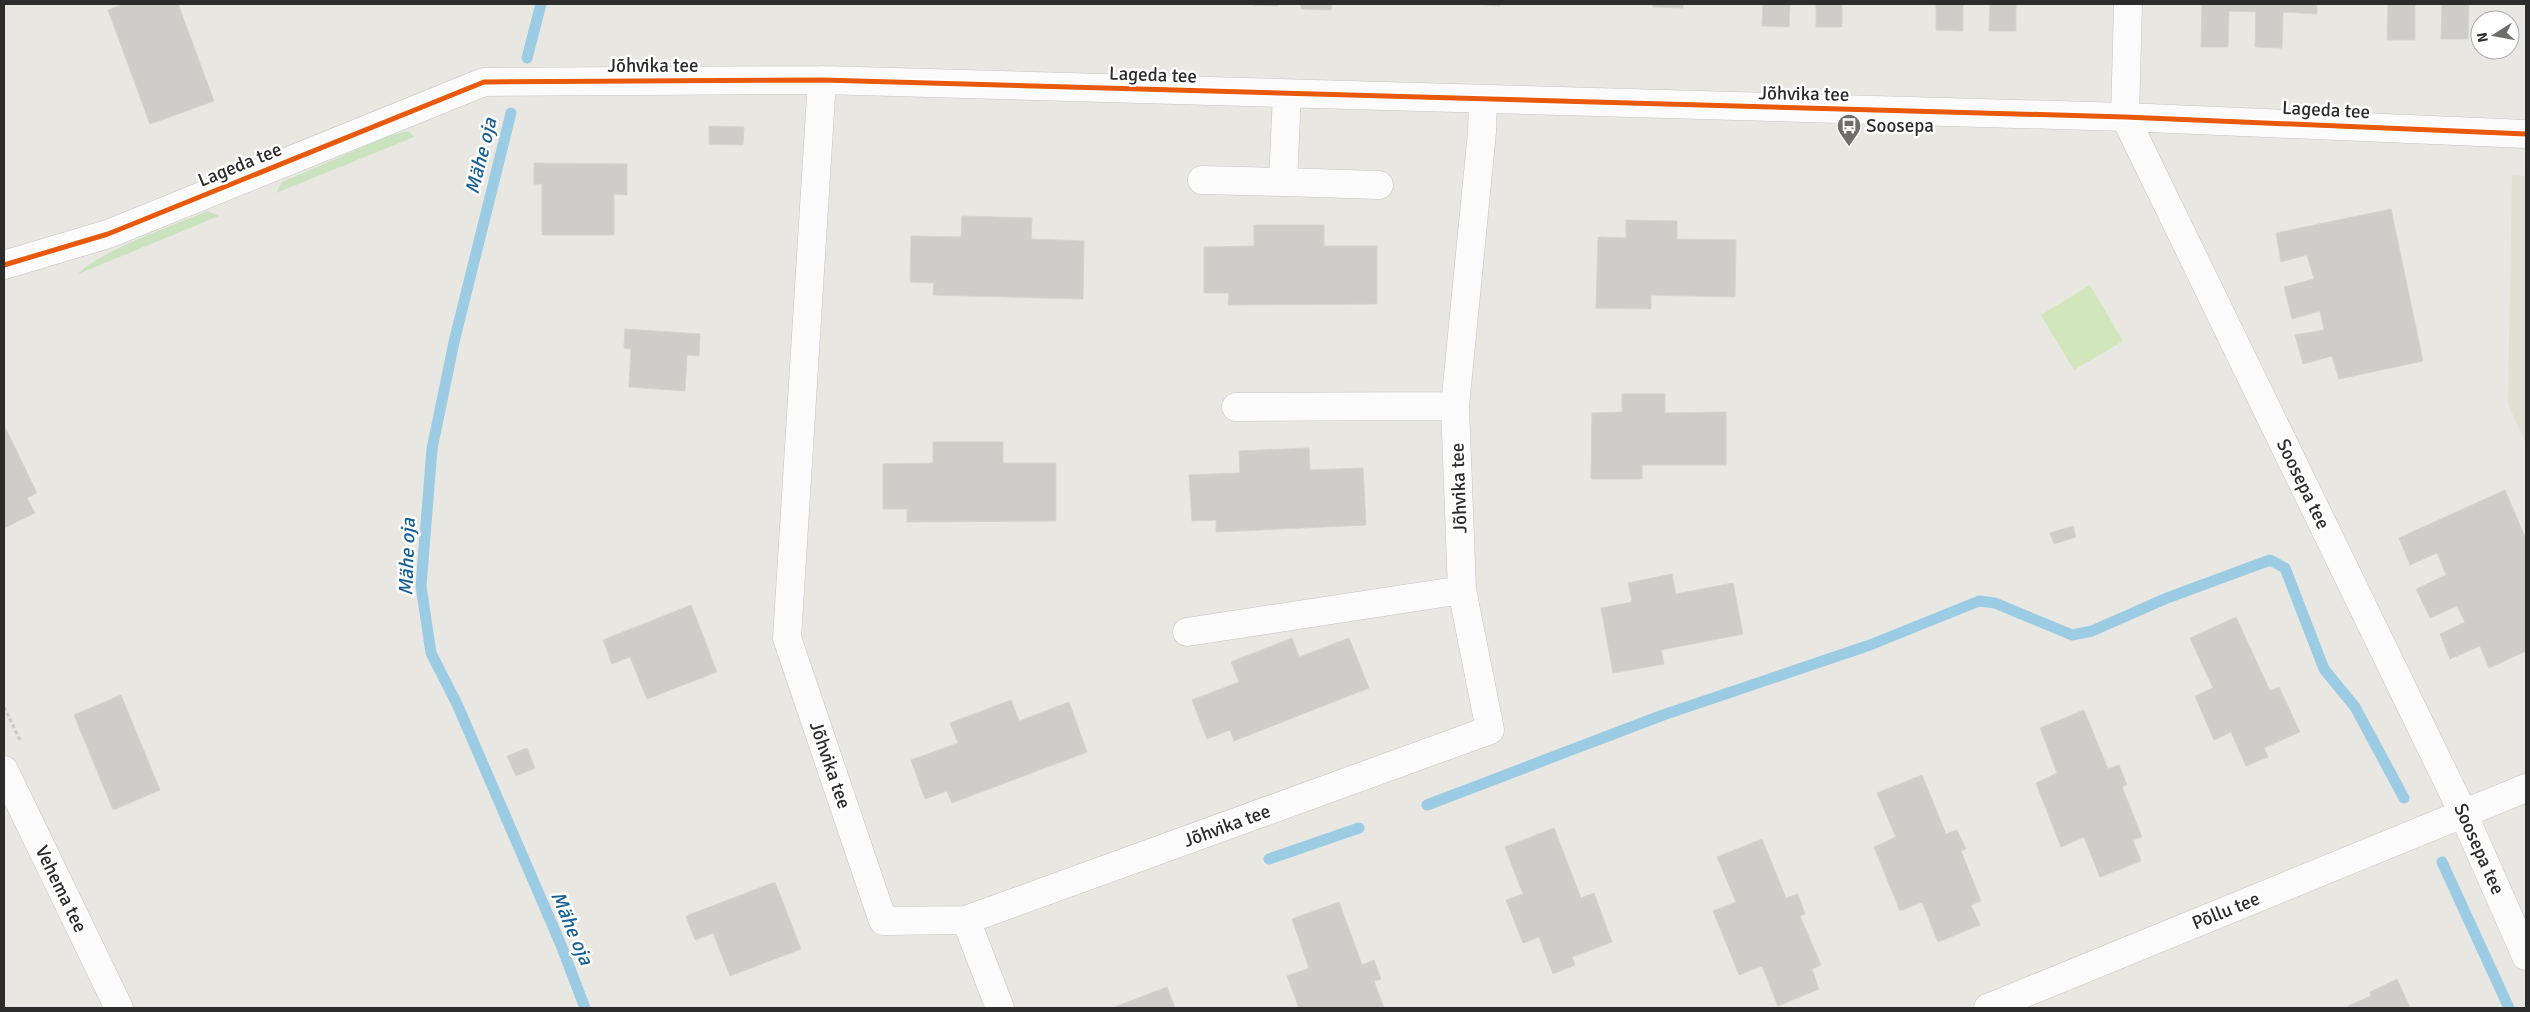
<svg xmlns="http://www.w3.org/2000/svg" width="2530" height="1012" font-family="Signika,sans-serif">
<rect width="100%" height="100%" fill="#e9e7e2"/>
<path fill="#e3dfd1" d="M2512,175L2526,176V444L2508,404Z"/>
<path fill="#cae2be" d="M409,131L414,137L276,193L282,182L391,135Z
M207,211L219,216L78,274C99,251 175,225 207,211Z"/>
<path fill="#d2e6bc" d="M2090,285L2123,341L2074,370L2041,315Z"/>
<g fill="none" stroke-linecap="round" stroke-linejoin="round">
<path stroke="#9ccce4" stroke-width="11" d="M527,58L541,4
M511,113L454,342L432,449L421,586L431,653L457,704L561,945L585,1008
M1427,805L1663,715L1870,645L1979,601L1995,603L2072,635L2092,631L2167,598L2270,560L2285,568L2324,669L2355,707L2404,798
M1269,859L1359,828
M2442,862L2509,1008"/>
</g>
<path fill="#cecdc9" stroke="#d4d3ce" d="M124,4H178L214,101L150,124L108,10Z
M1253,4H1278V6L1253,5Z
M1301,4H1332L1331,10L1301,9Z
M1475,4H1500V6Z
M1653,4H1683V8L1653,7Z
M1763,4H1790L1789,27L1762,26Z
M1816,4H1842V27H1816Z
M1936,4H1963V31L1936,30Z
M1990,4H2016V31H1989Z
M2202,4H2317V14L2283,12L2282,48L2255,47L2256,12L2229,11L2228,47H2201Z
M2388,4H2415V40H2387Z
M2437,4H2503H2469L2468,39H2441L2442,4Z
M709,126L744,127L743,145L709,144Z
M534,163L627,164V195L614,194V235H542V184H534Z
M2391,209L2423,361L2339,379L2332,356L2303,364L2295,335L2324,330L2320,311L2292,319L2284,287L2314,279L2307,255L2281,262L2276,233Z
M962,216L1032,218L1031,239L1084,241L1083,299L933,295L934,283L910,282L911,236L961,237Z
M1626,220L1677,221V239L1736,240L1735,297L1651,295V309L1596,308L1598,237L1626,238Z
M1254,225H1324V246H1377V304L1228,305L1229,293H1204V247L1254,246Z
M625,329L700,334L699,356L687,355L685,391L629,387L631,349L624,348Z
M1622,394H1665V413L1726,412V465H1642V479H1591L1592,413L1622,412Z
M4,425L37,493L27,498L35,513L4,528Z
M933,442H1003V463H1056V521L907,522V509H883V464L933,463Z
M1309,448L1310,470L1363,468L1366,525L1216,532V520L1192,521L1189,475L1240,473L1239,451Z
M2505,490L2526,539V651L2489,668L2480,646L2450,659L2440,634L2465,622L2457,606L2430,618L2416,589L2446,575L2437,553L2410,565L2399,538Z
M2073,526L2076,537L2054,544L2050,533Z
M1672,574L1676,594L1733,583L1743,634L1661,650L1664,664L1613,673L1601,608L1632,602L1628,583Z
M691,605L717,672L647,699L630,657L612,664L603,640Z
M2236,617L2270,691L2279,687L2300,732L2264,748L2268,757L2246,766L2231,732L2214,740L2195,696L2213,688L2190,638Z
M1292,638L1299,657L1349,638L1369,688L1234,741L1230,730L1207,739L1192,700L1239,682L1231,662Z
M121,695L160,790L113,810L74,715Z
M1011,700L1019,721L1069,702L1087,752L952,803L947,791L925,799L911,760L958,743L950,723Z
M2084,710L2108,769L2119,765L2127,785L2122,787L2142,837L2133,840L2141,861L2100,877L2084,837L2061,847L2036,783L2057,773L2040,728Z
M527,748L535,768L516,776L507,756Z
M1922,775L1946,834L1957,830L1966,849L1961,851L1981,901L1971,905L1980,925L1938,942L1922,902L1900,911L1874,847L1896,837L1877,793Z
M1554,828L1581,898L1594,893L1612,942L1572,957L1575,965L1553,974L1539,937L1523,943L1506,900L1523,894L1505,847Z
M1762,839L1786,898L1798,894L1805,914L1800,916L1821,965L1812,969L1819,989L1778,1006L1762,966L1739,975L1713,911L1736,902L1717,857Z
M775,882L801,949L730,976L713,933L695,940L686,916Z
M1339,902L1362,965L1374,960L1381,979L1374,981L1384,1008H1299L1287,976L1309,968L1292,919Z
M2397,979L2410,1008H2349L2348,1006L2371,996L2370,992Z
M1167,987L1175,1008H1112Z"/>
<g fill="none" stroke-linecap="round" stroke-linejoin="round">
<defs>
<path id="minor" d="M2128,4L2125,117L2463,813L2526,956
M822,80L787,638L883,921L966,920L1490,730L1462,590L1455,406L1482,132L1483,100
M1287,94L1283,182L1379,185
M1202,180L1283,182
M4,265L108,234L484,82L822,80L2125,117L2526,134
M1236,407L1455,406
M1187,632L1462,590
M4,770L119,1008
M966,920L1000,1008
M1988,1008L2526,788"/>
</defs>
<use href="#minor" stroke="#c4c3c2" stroke-width="29"/>
<path stroke="#c8c8c7" stroke-width="3" stroke-dasharray="4 2.5" stroke-linecap="butt" d="M4,707L20,740"/>
<use href="#minor" stroke="#fcfbfb" stroke-width="28"/>
<defs>
<path id="cycleway" d="M4,265L108,234L484,82L822,80L2125,117L2526,134"/>
</defs>
<use href="#cycleway" stroke="#fff" stroke-width="8"/>
<use href="#cycleway" stroke="#e8590c" stroke-width="5"/>
</g>
<defs>
<symbol id="bus-pin" viewBox="-11 -11 22 30"><path d="M0 17L-7.5 6A9.5 9.5 0 1 1 7.5 6Z" fill="#6e6d6c" stroke="#fff"/><path d="M-5-6H5V4H4V6H2V4H-2V6H-4V4H-5ZM-3.5-4V0h7V-4ZM-3.5 1.2v1.5H-2V1.2ZM2 1.2v1.5H3.5V1.2Z" fill="#fff"/></symbol>
</defs>
<g fill-rule="evenodd">
<use href="#bus-pin" x="1835" y="112" width="28" height="38"/>
</g>
<g text-anchor="middle" dominant-baseline="central" stroke-width="5" stroke-linejoin="round" paint-order="stroke">
<g font-size="19" fill="#2c2c2c" stroke="#fff">
<text x="653" y="66">Jõhvika tee</text>
<text transform="translate(1153 75) rotate(2)">Lageda tee</text>
<text transform="translate(1804 94) rotate(1)">Jõhvika tee</text>
<text transform="translate(2326 110) rotate(3)">Lageda tee</text>
<text transform="translate(240 165) rotate(-22)">Lageda tee</text>
<text transform="translate(2303 484) rotate(64)">Soosepa tee</text>
<text transform="translate(1459 488) rotate(-92)">Jõhvika tee</text>
<text transform="translate(830 765) rotate(71)">Jõhvika tee</text>
<text transform="translate(1227 826) rotate(-20)">Jõhvika tee</text>
<text transform="translate(2479 849) rotate(66)">Soosepa tee</text>
<text transform="translate(61 889) rotate(64)">Vehema tee</text>
<text transform="translate(2226 911) rotate(-22)">Põllu tee</text>
</g>
<g font-size="19" fill="#2c2c2c" stroke="#fff" text-anchor="start">
<text x="1866" y="126">Soosepa</text>
</g>
<g font-size="20" font-style="italic" fill="#185f93" stroke="#fff">
<text transform="translate(481 156) rotate(-76)">Mähe oja</text>
<text transform="translate(407 557) rotate(-88)">Mähe oja</text>
<text transform="translate(572 928) rotate(67)">Mähe oja</text>
</g>
</g>
<rect width="2530" height="1012" fill="none" stroke="#2c2c2c" stroke-width="10"/>
<g transform="translate(2495 35) rotate(259)"><circle r="24" fill="#ffffff" stroke="#ababab"/>
<path d="M0-4L9 19L0 12L-9 19Z" fill="#6e6d6c"/>
<text y="-8" font-size="14" font-weight="bold" text-anchor="middle" fill="#2c2c2c">N</text>
</g>
</svg>
